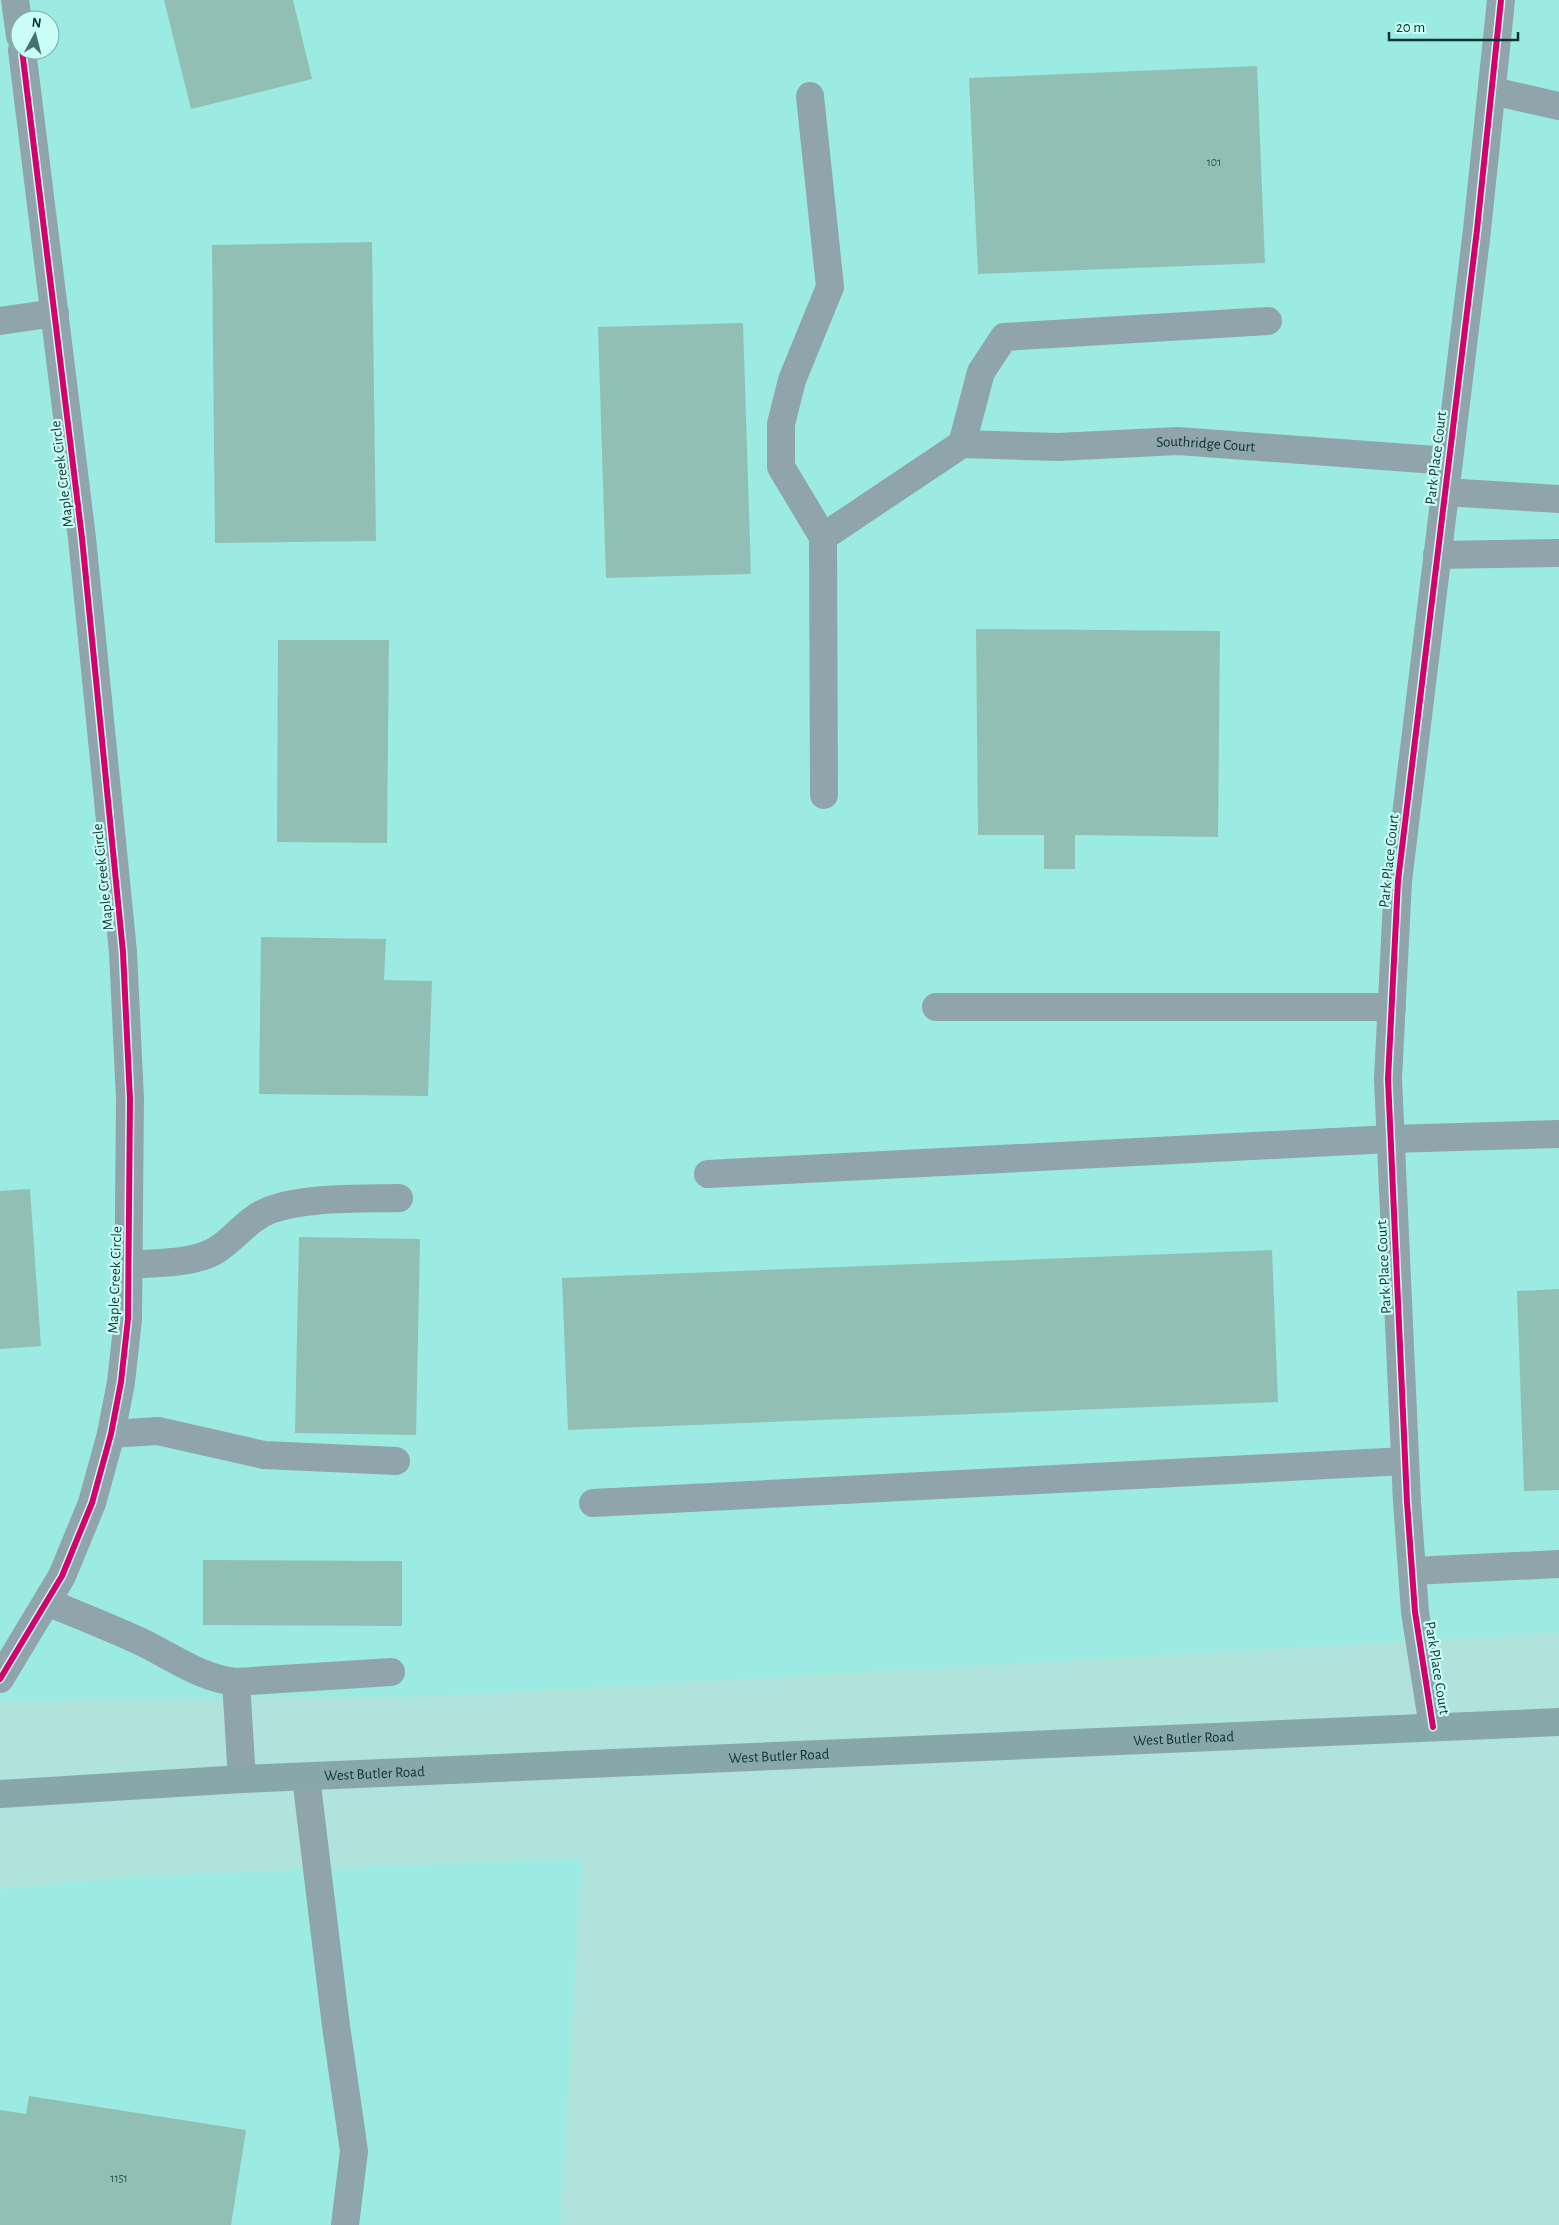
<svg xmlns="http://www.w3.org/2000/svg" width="1559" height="2225" font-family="'Alegreya Sans',sans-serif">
<rect width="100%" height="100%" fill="#b1e3dd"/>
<path fill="#9cebe2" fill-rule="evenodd" d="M0,0H1559V1633L444,1696L0,1701ZM20,20H50V50H20Z
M582,1858L560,2225H0V1889L125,1877Z"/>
<path fill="#91bfb4" d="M164,0H293L312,79L191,109Z
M1257,66L1265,263L978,274L969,78Z
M372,242L376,541L215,543L212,245Z
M743,323L751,574L606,578L598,327Z
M976,629L1220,631L1218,837L1075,835V869H1044V835H978Z
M278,640H389L387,843L277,842Z
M261,937L386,939L384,980L432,981L428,1096L259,1094Z
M30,1189L41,1346L0,1349V1191Z
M299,1237L420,1239L416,1435L295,1433Z
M1272,1250L1278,1402L568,1430L562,1278Z
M1559,1289V1490L1524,1491L1517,1291Z
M203,1560L402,1561V1626L203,1625Z
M29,2096L246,2130L231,2225H0V2110L26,2114Z"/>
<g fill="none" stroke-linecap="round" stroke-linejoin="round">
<g stroke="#8fa5ab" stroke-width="28">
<path d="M15,0L20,36"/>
<path d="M1492,91L1559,106"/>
<path d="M810,96L830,287L792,380L781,424V467L823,537L962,444L981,372L1004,337L1268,321"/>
<path d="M0,321L55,313"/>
<path id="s1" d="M962,444L1058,447L1178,441L1449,461"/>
<path d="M1445,492L1559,499"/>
<path d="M823,537L824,795"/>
<path d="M1437,555L1559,553"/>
<path d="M936,1007H1392"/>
<path d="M708,1174L1391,1139L1559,1134"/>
<path d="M128,1265C154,1263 197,1264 218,1249C236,1237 249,1218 270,1210C305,1197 361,1199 399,1198"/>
<path d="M111,1434L158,1431L264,1455L396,1461"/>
<path d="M593,1503L1405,1461"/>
<path d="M1412,1571L1559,1564"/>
<path d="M47,1602C76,1614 106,1626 135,1639C169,1654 198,1678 236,1682L391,1672"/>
<path d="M0,1679L62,1576L92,1503L111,1434L121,1382L128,1319L130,1099L123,952L82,538L22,50"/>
<path d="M236,1682L242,1779"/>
<path d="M1433,1727L1415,1612L1407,1502L1388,1079L1398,881L1477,230L1501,0"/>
<path d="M306,1777L336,2026L354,2151L345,2225"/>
</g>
<path stroke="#88a7aa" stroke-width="28" id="s2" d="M0,1794L242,1779L1559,1722"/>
<defs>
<path id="cycleway" d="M0,1679L62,1576L92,1503L111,1434L121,1382L128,1319L130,1099L123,952L82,538L22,50
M1433,1727L1415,1612L1407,1502L1388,1079L1398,881L1477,230L1501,0"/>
</defs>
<use href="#cycleway" stroke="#cafdf6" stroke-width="9"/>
<use href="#cycleway" stroke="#d6006c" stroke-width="6"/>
</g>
<g text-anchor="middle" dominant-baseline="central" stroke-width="4.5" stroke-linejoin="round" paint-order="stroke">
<g font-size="12" fill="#2d5751">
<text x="1214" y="162">101</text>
<text x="119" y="2178">1151</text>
</g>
<g font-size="15" fill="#0c3430" stroke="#cafdf6">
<text stroke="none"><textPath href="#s1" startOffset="244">Southridge Court</textPath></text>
<text transform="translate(1436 458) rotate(-83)">Park Place Court</text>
<text transform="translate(62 474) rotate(-97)">Maple Creek Circle</text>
<text transform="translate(1389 861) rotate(-84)">Park Place Court</text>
<text transform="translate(103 877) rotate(-96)">Maple Creek Circle</text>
<text transform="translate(1384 1267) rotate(-93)">Park Place Court</text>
<text transform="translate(115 1280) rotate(-88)">Maple Creek Circle</text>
<text transform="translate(1437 1668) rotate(81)">Park Place Court</text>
<text stroke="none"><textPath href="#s2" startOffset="1185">West Butler Road</textPath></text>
<text stroke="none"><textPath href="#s2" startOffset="780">West Butler Road</textPath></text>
<text stroke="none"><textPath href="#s2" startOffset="375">West Butler Road</textPath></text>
</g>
</g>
<g transform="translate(35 35) rotate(7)"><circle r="24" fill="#cafdf6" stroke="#7eada7"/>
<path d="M0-4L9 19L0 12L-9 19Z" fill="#46716d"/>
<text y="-8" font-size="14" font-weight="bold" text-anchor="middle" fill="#0c3430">N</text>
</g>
<path d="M1389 32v8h129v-8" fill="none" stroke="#0c3430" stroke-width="2.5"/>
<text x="1396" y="32" font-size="15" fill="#0c3430" stroke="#cafdf6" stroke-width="4" paint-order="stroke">20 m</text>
</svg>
